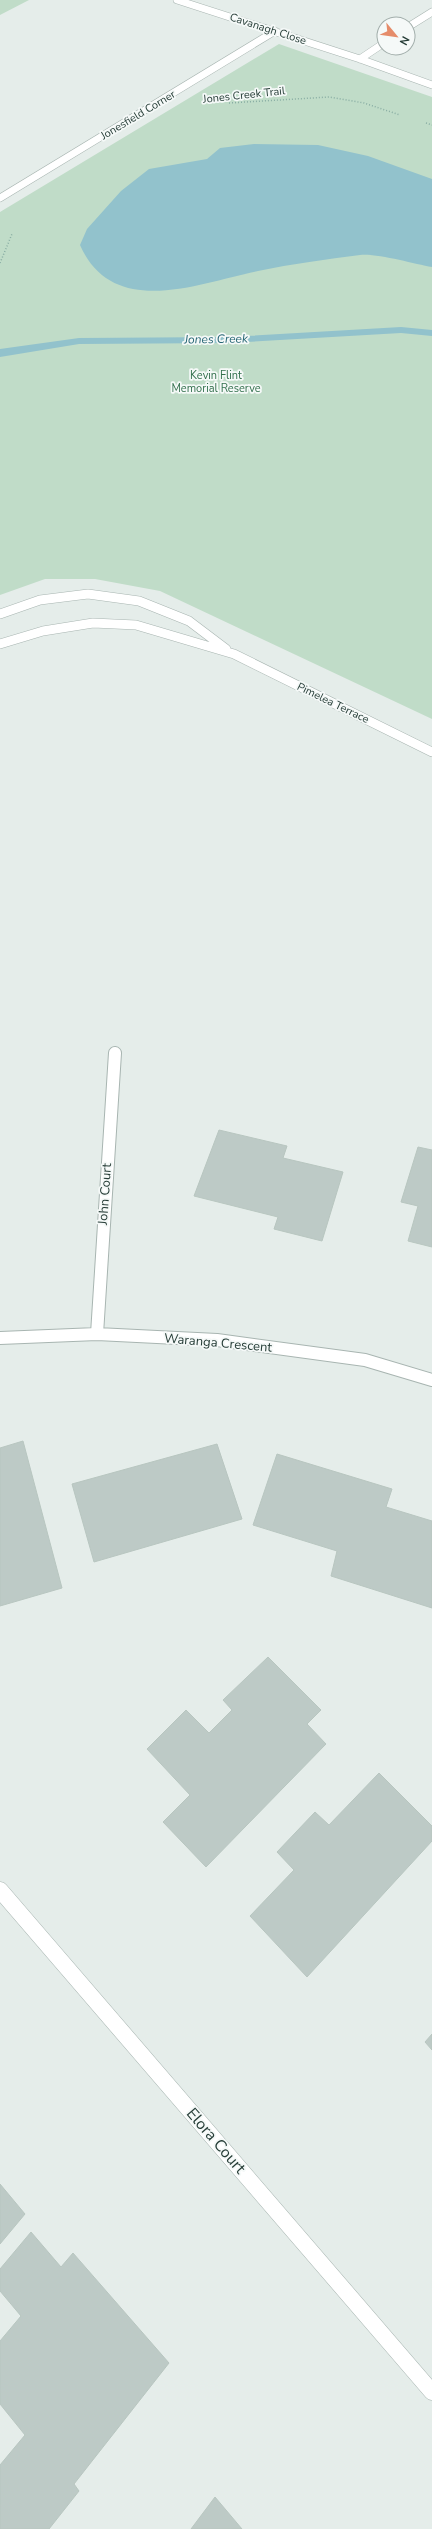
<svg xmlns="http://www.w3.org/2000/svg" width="432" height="2529" font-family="'Nunito Sans',sans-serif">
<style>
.green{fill:#c0dcc8}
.water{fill:#92c2cc}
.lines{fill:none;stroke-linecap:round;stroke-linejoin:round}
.stream{fill:#92c2cc;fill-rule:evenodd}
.building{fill:#bdcac6;stroke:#b8c6c0}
.minor-far3-casing{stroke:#a8b5b1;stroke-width:8}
.minor-far2-casing{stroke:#a8b5b1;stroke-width:10}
.minor-far1-casing{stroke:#a8b5b1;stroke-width:14}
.minor-casing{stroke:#a8b5b1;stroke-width:17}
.path{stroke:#88ada3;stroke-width:1.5;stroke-dasharray:1 2;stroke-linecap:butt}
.minor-far3{stroke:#fff;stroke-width:7}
.minor-far2{stroke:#fff;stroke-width:9}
.minor-far1{stroke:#fff;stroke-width:12}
.minor{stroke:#fff;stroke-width:16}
.labels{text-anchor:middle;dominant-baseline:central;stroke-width:3.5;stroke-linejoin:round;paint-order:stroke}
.far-street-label{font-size:11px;fill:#263d37;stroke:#f5f9f8}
.far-park-label{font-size:11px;fill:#33704d;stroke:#f5f9f8}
.far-water-label{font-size:12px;font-style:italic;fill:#256574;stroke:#f5f9f8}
.street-label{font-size:13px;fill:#263d37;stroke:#f5f9f8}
.near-street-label{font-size:16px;fill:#263d37;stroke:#f5f9f8}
</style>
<rect width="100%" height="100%" fill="#e5edea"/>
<path class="green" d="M0,0h29l-29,15z
M279,44l153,53v622l-272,-128 -65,-12h-50l-45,16v-383z"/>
<path class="water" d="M254,144l64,1 50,11 64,23v88c-18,-3 -55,-14 -72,-12 -33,4 -68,9 -102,16 -59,12 -145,49 -178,-26l7,-16 34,-38 28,-22 58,-10 13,-11z"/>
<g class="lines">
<path class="stream" d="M401,327l31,3v6l-31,-3 -173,10 -149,1 -79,13v-8l79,-11 149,-1z"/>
</g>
<path class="building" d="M219,1130l68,16 -4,12 60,14 -21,69 -48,-12 4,-12 -84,-21z
M418,1147l14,3v97l-24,-6 10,-35 -17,-4z
M23,1441l39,147 -62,18v-158z
M217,1444l25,75 -148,43 -22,-78z
M277,1454l115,35 -6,18 46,14v87l-101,-32 6,-25 -84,-26z
M268,1657l53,53 -14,14 19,20 -120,123 -43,-45 27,-27 -43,-46 39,-39 23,23 23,-23 -9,-10z
M379,1773l53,53v15l-125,136 -57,-61 44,-46 -17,-18 38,-40 14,13z
M432,2034v16l-7,-8z
M0,2184l25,30 -25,30z
M31,2232l30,35 12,-14 96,110 -95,121 5,7 -30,38h-49v-64l25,-30 -25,-31v-63l21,-25 -21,-25v-22z
M215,2497l27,32h-51z"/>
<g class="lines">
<g class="minor-far3-casing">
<path id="minor-far3" d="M177,0l183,59 72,26
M408,27l24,-15
M360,59l24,-16
M0,198l275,-167"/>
</g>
<g class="minor-far2-casing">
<path id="minor-far2" d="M0,614l40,-14 48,-6 51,7 50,20 37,28
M0,644l43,-13 50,-8 43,2 98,29 198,98"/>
</g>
<g class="minor-far1-casing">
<path id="minor-far1" d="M97,1334l18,-281
M0,1338l97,-4 120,6 148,20 67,20"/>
</g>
<g class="minor-casing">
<path id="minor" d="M0,1890l432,502"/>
</g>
<path class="path" d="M229,103l100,-6 35,6 36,12
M426,123l6,2
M0,263l12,-29"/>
<use href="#minor-far3" class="minor-far3"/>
<use href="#minor-far2" class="minor-far2"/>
<use href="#minor-far1" class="minor-far1"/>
<use href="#minor" class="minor"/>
</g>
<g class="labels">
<g class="far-street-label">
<text transform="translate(268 29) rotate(18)">Cavanagh Close</text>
<text transform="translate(244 95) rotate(-6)">Jones Creek Trail</text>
<text transform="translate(138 115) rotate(-31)">Jonesfield Corner</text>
<text transform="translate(333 703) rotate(26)">Pimelea Terrace</text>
</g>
<g class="far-park-label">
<text x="216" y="375">Kevin Flint<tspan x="216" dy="13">Memorial Reserve</tspan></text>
</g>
<g class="far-water-label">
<text transform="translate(216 339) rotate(-1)">Jones Creek</text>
</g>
<g class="street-label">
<text transform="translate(105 1194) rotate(-86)">John Court</text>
<text transform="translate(218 1343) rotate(5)">Waranga Crescent</text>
</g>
<g class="near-street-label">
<text transform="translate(216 2141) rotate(49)">Elora Court</text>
</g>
</g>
<g transform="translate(396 36) rotate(119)"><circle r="19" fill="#f5f9f8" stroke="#a2aeab"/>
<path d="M0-3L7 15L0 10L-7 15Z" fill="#e58c6a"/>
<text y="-6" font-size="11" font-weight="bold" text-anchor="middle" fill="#263d37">N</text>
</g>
</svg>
